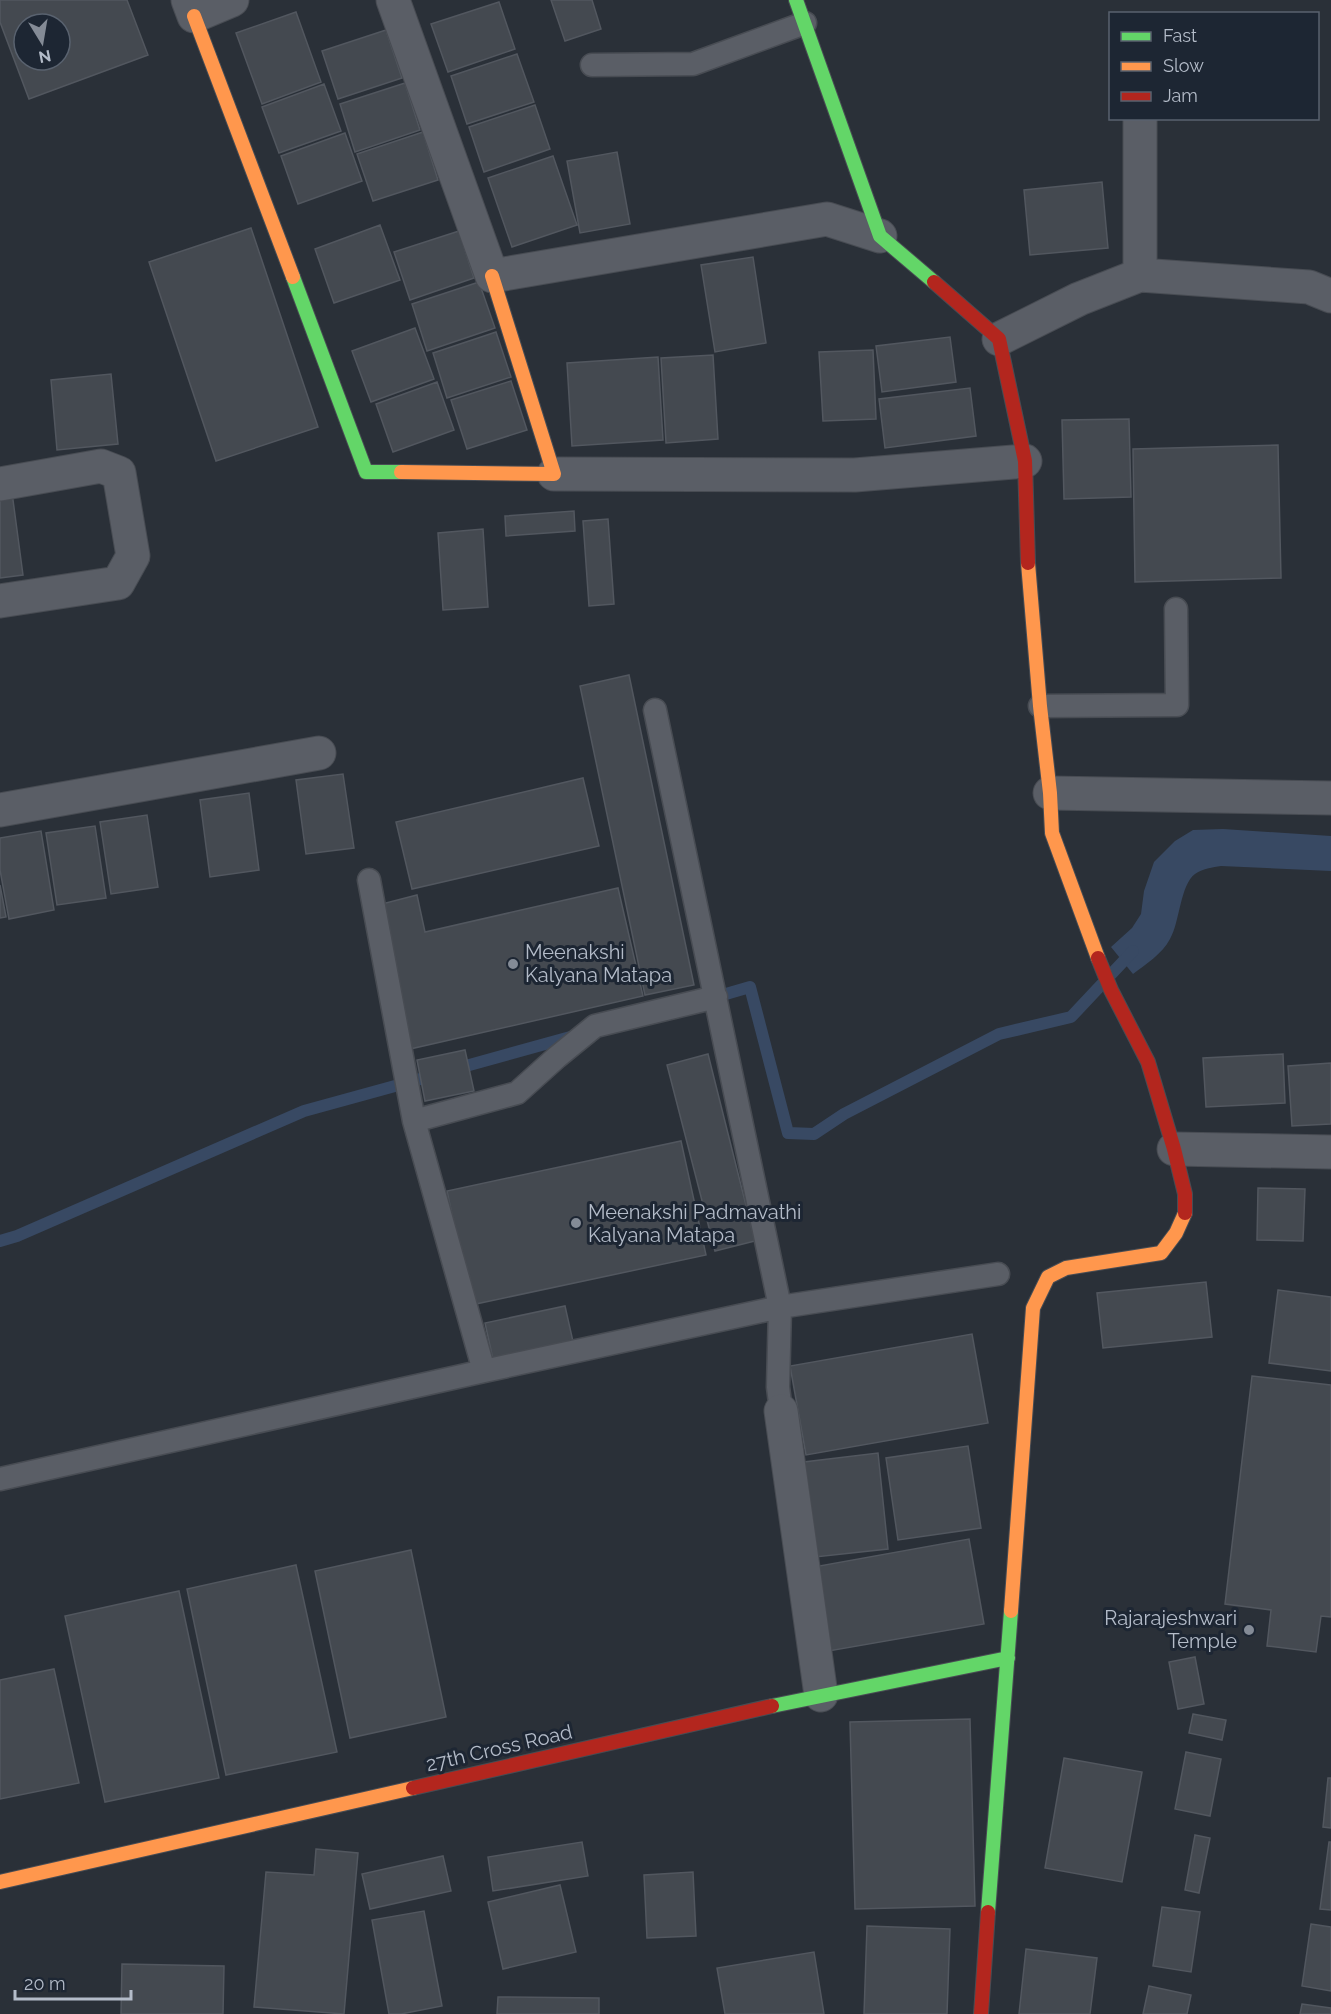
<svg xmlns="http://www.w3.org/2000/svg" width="1331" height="2014" font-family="Raleway,sans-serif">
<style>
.water{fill:#384963}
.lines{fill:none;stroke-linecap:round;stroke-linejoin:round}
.stream{stroke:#384963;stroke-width:12}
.building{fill:#444950;stroke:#52575f;stroke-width:1.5;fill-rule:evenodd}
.lane-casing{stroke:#484c53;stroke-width:25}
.street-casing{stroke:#484c53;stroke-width:35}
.fast-casing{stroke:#484c53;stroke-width:16}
.slow-casing{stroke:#484c53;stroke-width:16}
.jam-casing{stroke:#484c53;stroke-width:16}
.lane{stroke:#5a5e66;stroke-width:22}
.street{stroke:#5a5e66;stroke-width:33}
.fast{stroke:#63d668;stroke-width:14}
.slow{stroke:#ff974d;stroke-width:14}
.jam{stroke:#b3261e;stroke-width:14}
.poi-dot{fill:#848b96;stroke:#1d2633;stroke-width:2}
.labels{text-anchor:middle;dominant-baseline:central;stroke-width:6;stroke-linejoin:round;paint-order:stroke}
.poi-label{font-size:20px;fill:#b4bcc9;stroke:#1d2633;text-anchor:start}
.street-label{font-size:20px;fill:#b4bcc9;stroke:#1d2633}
</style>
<rect width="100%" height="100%" fill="#2a3038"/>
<path class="water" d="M1223,829l108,7v35l-110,-5c-8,1 -19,3 -26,8 -15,11 -15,48 -25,65 -8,15 -24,25 -37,35l-22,-27 21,-19 9,-14 3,-23 10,-29 21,-21 18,-11z"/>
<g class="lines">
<path class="stream" d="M712,998l38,-11 38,146 26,1 30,-20 155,-80 72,-17 62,-66
M455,1069l119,-33
M0,1241l17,-5 287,-125 131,-36"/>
</g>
<path class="building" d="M0,0h127l21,55 -119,44 -29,-77zM24,24h36v36h-36z
M551,0h41l9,29 -36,12z
M499,2l16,47 -67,23 -17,-48z
M296,12l25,70 -59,22 -26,-71z
M386,30l16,48 -64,21 -16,-48z
M517,54l17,48 -67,22 -16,-48z
M405,83l15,47 -65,22 -15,-48z
M324,84l17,47 -62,22 -17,-46z
M535,105l15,44 -66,23 -15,-45z
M423,132l15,48 -65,21 -16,-47z
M345,133l17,48 -64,23 -17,-48z
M617,152l13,72 -50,9 -13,-72z
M553,156l24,69 -65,22 -24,-69z
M1102,182l6,66 -78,7 -6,-65z
M380,225l20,55 -66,23 -19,-54z
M251,228l67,199 -102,34 -67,-199z
M459,231l15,47 -64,22 -16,-48z
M753,257l13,86 -51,9 -14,-87z
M479,282l16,46 -68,23 -15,-47z
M415,328l19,51 -63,23 -19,-51z
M496,332l15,45 -64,21 -14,-45z
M950,337l6,45 -74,10 -6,-46z
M873,350l3,69 -53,2 -4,-69z
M713,355l5,84 -52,4 -5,-85z
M658,357l5,83 -91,6 -5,-83z
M111,374l7,70 -61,6 -6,-70z
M511,381l16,49 -60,19 -16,-49z
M437,382l17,48 -61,22 -17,-48z
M970,388l6,48 -91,12 -6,-49z
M1129,419l2,78 -67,2 -2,-79z
M1278,445l3,133 -146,4 -2,-133z
M11,485l12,90 -23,3v-91z
M574,511l1,20 -69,5 -1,-20z
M608,519l6,85 -25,2 -6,-85z
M483,529l5,78 -45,3 -5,-77z
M629,675l65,310 -49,10 -65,-309z
M343,774l11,74 -48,6 -10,-74z
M583,778l16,68 -187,43 -16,-67z
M249,793l10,77 -49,7 -10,-77z
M147,815l11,72 -47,7 -11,-72z
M95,826l11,72 -49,7 -11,-72z
M41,831l13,79 -45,9 -9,-49v-32z
M0,885l6,32 -6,1z
M618,888l25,108 -233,53 -32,-144 39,-10 8,37z
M465,1050l9,41 -49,10 -8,-41z
M708,1054l47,187 -40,10 -48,-186z
M1283,1054l2,49 -79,4 -3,-49z
M1331,1063v61l-39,2 -4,-60z
M681,1141l25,114 -235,50 -24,-114z
M1258,1188l47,1 -2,52 -46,-1z
M1206,1282l6,55 -109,11 -6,-55z
M1278,1290l53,7v74l-62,-8z
M565,1306l9,40 -80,18 -9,-41z
M972,1334l16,89 -182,32 -16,-89z
M1252,1376l79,9v232l-10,-1 -5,36 -49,-6 4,-36 -46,-6z
M968,1446l13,82 -83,12 -12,-82z
M878,1453l10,96 -73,8 -11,-95z
M969,1539l15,85 -161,28 -15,-84z
M411,1550l35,167 -96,21 -35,-167z
M296,1565l41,187 -111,23 -39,-186z
M179,1591l40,187 -114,24 -40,-186z
M1195,1657l9,47 -26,5 -9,-47z
M54,1669l25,114 -79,16v-119z
M1193,1714l33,6 -4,20 -33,-7z
M970,1719l5,187 -120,3 -5,-187z
M1186,1752l35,7 -11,57 -35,-7z
M1064,1758l78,14 -20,110 -77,-14z
M1328,1778h3v50l-8,-1z
M1195,1835l15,3 -11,55 -14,-3z
M582,1842l6,34 -95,15 -5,-34z
M1329,1842h2v68l-11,-1z
M316,1849l42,4 -14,161 -90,-7 12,-135 48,3z
M443,1856l8,35 -81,18 -8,-35z
M693,1872l3,64 -49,2 -3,-63z
M560,1885l16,67 -73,17 -15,-67z
M1162,1907l38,5 -9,60 -38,-6z
M424,1911l18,95 -41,8h-12l-17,-94z
M1311,1924l20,3v64l-29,-5z
M867,1926l83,3 -3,85h-83z
M1026,1949l71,9 -7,56h-71z
M814,1952l10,62h-99l-8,-46z
M122,1964l102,2 -1,48h-102z
M1149,1986l42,9 -4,19h-44z
M498,1997l101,1v16h-102z
M1302,2004l29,4v6h-31z"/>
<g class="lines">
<g class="lane-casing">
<path id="lane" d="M592,65l101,-1 112,-41
M1040,706l137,-1 -1,-96
M655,710l125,597 -2,80 3,24
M369,880l45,241 70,250
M414,1121l103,-28 40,-36 38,-31 121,-29
M0,1479l484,-108 296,-64 218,-33"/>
</g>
<g class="street-casing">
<path id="street" d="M188,0l6,16 38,-16
M393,0l99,276 335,-57 53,17
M1140,118v157
M999,339l80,-40 61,-24 169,12 22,9
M554,474l301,1 170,-14
M0,484l101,-18 18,7 14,83 -15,27 -118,18
M1050,793l281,5
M0,810l319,-57
M1174,1149l157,3
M781,1411l40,284"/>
</g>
<g class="fast-casing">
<path id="fast" d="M796,0l84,236 54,46
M293,277l73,195h35
M772,1706l236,-48
M988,1912l23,-301"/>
</g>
<g class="slow-casing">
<path id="slow" d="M194,16l99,261
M401,472l153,2 -62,-198
M1028,563l12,143 10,87 2,40 46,125
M1011,1611l22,-303 15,-31 18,-9 95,-15 15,-20 9,-20
M0,1882l413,-94"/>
</g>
<g class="jam-casing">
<path id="jam" d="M934,282l65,57 26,122 3,102
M1098,958l13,32 37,72 26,87 11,45v19
M413,1788l359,-82
M981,2014l7,-102"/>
</g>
<use href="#lane" class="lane"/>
<use href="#street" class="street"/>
<use href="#fast" class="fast"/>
<use href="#slow" class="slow"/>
<use href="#jam" class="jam"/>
</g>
<g class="poi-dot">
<circle cx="513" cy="964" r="6"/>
<circle cx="576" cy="1223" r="6"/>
<circle cx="1249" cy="1630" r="6"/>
</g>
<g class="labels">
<g class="poi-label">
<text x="525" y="952">Meenakshi<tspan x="525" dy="23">Kalyana Matapa</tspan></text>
<text x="588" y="1212">Meenakshi Padmavathi<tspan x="588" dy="23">Kalyana Matapa</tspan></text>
<text x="1237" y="1618" text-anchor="end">Rajarajeshwari<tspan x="1237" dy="23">Temple</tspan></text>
</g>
<g class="street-label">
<text transform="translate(499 1748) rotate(-13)">27th Cross Road</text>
</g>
</g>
<rect x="1109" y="12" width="210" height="108" fill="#1d2633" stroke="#59626f" stroke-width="1.5"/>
<rect x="1121" y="32" width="30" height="9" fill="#63d668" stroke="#59626f" stroke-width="1.5"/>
<text x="1163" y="42" font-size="18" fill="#b4bcc9">Fast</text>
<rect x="1121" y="62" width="30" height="9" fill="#ff974d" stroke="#59626f" stroke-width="1.5"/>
<text x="1163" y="72" font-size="18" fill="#b4bcc9">Slow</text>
<rect x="1121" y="92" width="30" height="9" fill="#b3261e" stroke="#59626f" stroke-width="1.5"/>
<text x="1163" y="102" font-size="18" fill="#b4bcc9">Jam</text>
<g transform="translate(42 42) rotate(169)"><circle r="28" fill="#1d2633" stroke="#59626f" stroke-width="1.5"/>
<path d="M0-4.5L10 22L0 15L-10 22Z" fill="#848b96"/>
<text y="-9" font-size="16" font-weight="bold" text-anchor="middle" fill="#b4bcc9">N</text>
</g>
<path d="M15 1990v9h116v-9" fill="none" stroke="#b4bcc9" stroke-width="3"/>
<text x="24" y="1990" font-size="18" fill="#b4bcc9" stroke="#1d2633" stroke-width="4.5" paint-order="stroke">20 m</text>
</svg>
